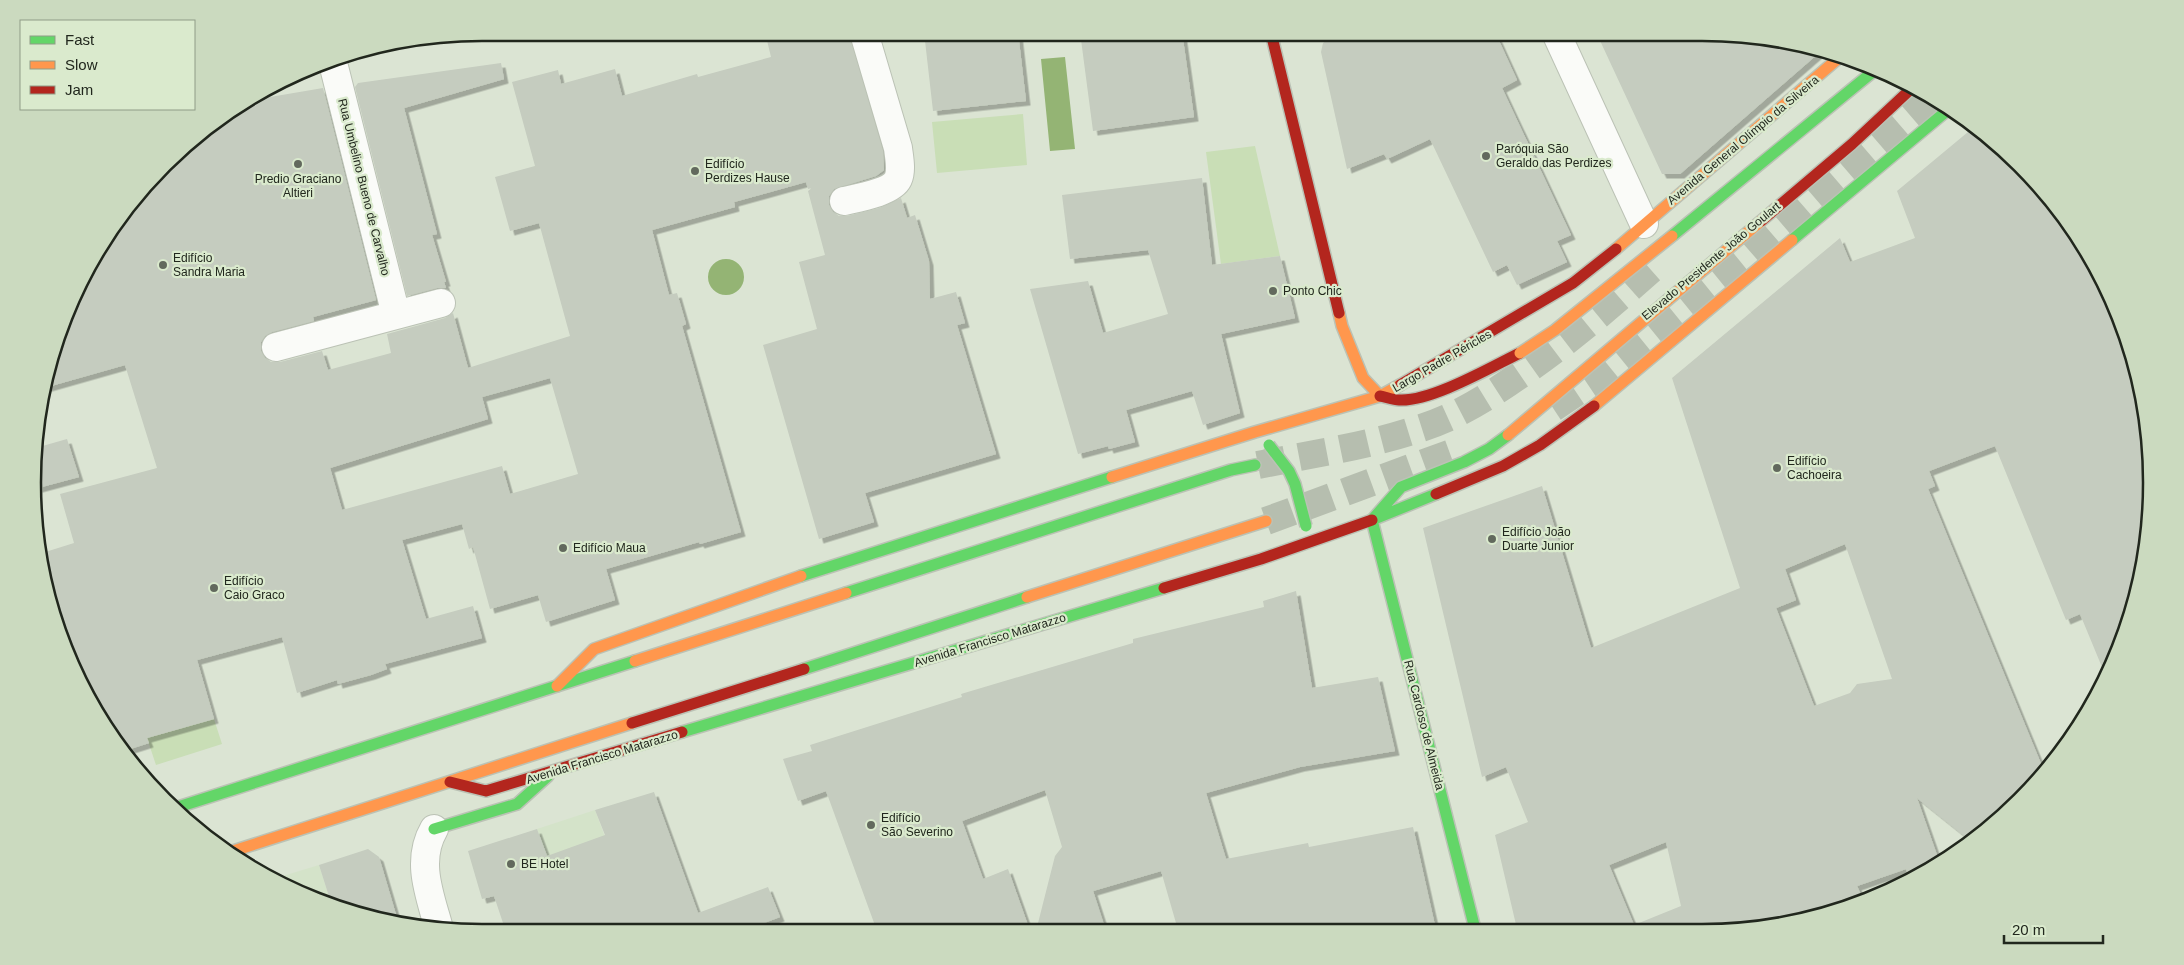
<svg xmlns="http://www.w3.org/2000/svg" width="2184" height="965" font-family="Arial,sans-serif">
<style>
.built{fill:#d4e3c9}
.green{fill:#c9deb6}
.water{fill:#94b474}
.building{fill:#c5ccbf;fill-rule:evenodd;filter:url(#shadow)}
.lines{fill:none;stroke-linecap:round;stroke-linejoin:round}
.primary-tunnel{stroke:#b6beaf;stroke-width:28;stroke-dasharray:28 14;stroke-linecap:butt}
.street-casing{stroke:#bbc2b5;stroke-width:30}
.fast-casing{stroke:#bbc2b5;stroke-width:14}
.slow-casing{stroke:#bbc2b5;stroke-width:14}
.jam-casing{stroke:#bbc2b5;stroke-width:14}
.street{stroke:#fafbf8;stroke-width:28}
.fast{stroke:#63d668;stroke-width:11}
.slow{stroke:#ff974d;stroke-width:11}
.jam{stroke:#b3261e;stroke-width:11}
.fast-bridge-casing{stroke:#bbc2b5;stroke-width:14;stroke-linecap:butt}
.slow-bridge-casing{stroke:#bbc2b5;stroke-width:14;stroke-linecap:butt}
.jam-bridge-casing{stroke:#bbc2b5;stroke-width:14;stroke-linecap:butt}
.fast-bridge{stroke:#63d668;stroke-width:11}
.slow-bridge{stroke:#ff974d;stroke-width:11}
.jam-bridge{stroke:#b3261e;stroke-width:11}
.poi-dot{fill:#62695d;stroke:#daeacd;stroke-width:2}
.labels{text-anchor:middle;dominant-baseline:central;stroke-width:4.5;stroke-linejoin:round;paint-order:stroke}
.street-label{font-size:12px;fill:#21271d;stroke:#daeacd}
.poi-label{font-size:12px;fill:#21271d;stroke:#daeacd;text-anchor:start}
.rim{fill:none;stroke:#21271d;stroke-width:2.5}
</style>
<defs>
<filter id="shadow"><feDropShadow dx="4.5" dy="4.5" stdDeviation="0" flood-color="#0004"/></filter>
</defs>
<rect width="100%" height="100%" fill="#dbe4d3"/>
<path class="built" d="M595,810l45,122h-64l-39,-103z
M319,865l13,41 -59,-27z"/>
<path class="green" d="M1023,114l4,51 -90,8 -5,-51z
M1255,146l25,110 -59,8 -15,-112z
M214,719l8,25 -66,21 -9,-27z"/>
<path class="water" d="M1065,57l10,92 -25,2 -9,-92z
M708 277a18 18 0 1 1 36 0a18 18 0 1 1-36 0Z"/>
<path class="building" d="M765,32h84l34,119 1,19 -8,6 -42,13 -5,7v9l4,7 6,4h8l32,-8 22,-10 6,20 8,-3 14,46 1,38 26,-7 9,31 -8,2 39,129 -131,39 9,29 -55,17 -56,-194 54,-16 -18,-67 26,-7 -17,-64 4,-3 -4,1 -2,-7 -72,20 1,5 -83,23 17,65 8,-2 9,31 -4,2 59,206 -41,12 -1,-2 -93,27 9,31 -69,22 -8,-27 -48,14 -17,-62 -4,2 -7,-25 -60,16 24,79 47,-13 9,32 -97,26 2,5 -16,6 -33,9 -1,-4 -40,13 -15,-56 -85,23 17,59 -67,19 2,5 -22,7 -34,-43 -17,-36 -9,-31 -4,1 -2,-3 -22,-84 35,-11 -14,-49 97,-26 -32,-103 -81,23 49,-130 93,-114 60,-43 77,-13 53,212 -63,17 1,4 -42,11 -7,4 -4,6v9l4,7 6,4h9l42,-11 6,19 63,-17 -4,-19 58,-16 8,-5 15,55 102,-32 -31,-113 -29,8 -15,-54 40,-11 -23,-84 46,-12 3,14 54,-15 7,27 75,-22 1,3 73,-20zM550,378l28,96 -68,20 -8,-28 -160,44 -12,-42 158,-49 -6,-22z
M924,32h94l8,69 -93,10z
M1080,32h102l12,85 -101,14z
M1341,32h154l22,48 -15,8 69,147 -14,6 10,21 -50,23 -10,-20 -14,7 -63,-133 -43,20 -3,-5 -37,15 -26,-117 2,-9z
M1596,32h106l118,20 -140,122h-18z
M501,63l3,16 -100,29 33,126 -5,1 14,47h-2l2,6h-9l-30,8 -52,-209 3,-4z
M1974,127l24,17 61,65 46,75 31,82 15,87 -3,89 -21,86 -23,44 -24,-58 -14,6 -71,-174 -66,25 6,15 -7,3 116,282 -72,71 -55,-44 21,60 -31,14 -1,-3 -49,17 4,9 -25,10 -26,6 1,4 -50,14h-244l-22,-94 33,-13 -22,-55 -24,10 -59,-249 119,-42 49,162 149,-60 -68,-210 168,-140 10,24 65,-24 -18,-47zM1845,544l47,135 -35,5 -7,9 -36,13 -38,-98 20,-8 -11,-31zM1666,842l15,64 -47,19 -25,-60z
M1202,178l10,87 68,-9 15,62 -74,16 19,79 -37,12 -11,-34 -66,19 9,32 -26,7 -1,-3 -30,8 -48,-165 58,-8 15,52 65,-19 -20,-64 -78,9 -8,-64z
M67,439l12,38 -41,11 1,-41z
M1296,591l16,97 66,-11 17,74 -95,16 -94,26 20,66 82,-16 1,4 104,-20 23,103h-258l-17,-59 -68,20 13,40h-70l19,-75 7,-9 -17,-57 -83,31 21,58 25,-10 22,62h-153l-51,-140 -28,10 -15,-42 29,-8 -2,-6 152,-48 -1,-3 172,-51v-4l131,-32 -1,-6z
M654,792l44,121 70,-26 12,30 -40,15h-234l-12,-36 -12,3 -14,-48 69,-22 10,27 58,-21 -10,-25z
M368,849l11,8 18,61 -65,-12 -13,-41z"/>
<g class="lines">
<path class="primary-tunnel" d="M1553,408l48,-32 140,-114 191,-165
M1258,465c54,-11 111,-19 163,-37 32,-10 60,-27 87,-45 53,-35 99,-74 146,-116
M1266,521l191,-70"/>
<g class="street-casing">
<path id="street" d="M1556,33l88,191
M332,59l64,256
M844,201c13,-3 48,-9 54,-22 4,-9 1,-22 0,-31l-34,-115
M276,347l165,-44
M434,829c-18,31 -5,64 4,96"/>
</g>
<g class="fast-casing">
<path id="fast" d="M1792,240l157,-131
M1436,494l-64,26 103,409
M1372,520l29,-33 63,-25 25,-13 19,-14
M801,576l311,-99
M846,593l385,-123 24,-5
M804,669l223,-72
M682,732l482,-144
M175,808l460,-147
M434,829l83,-25 31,-28"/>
</g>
<g class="slow-casing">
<path id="slow" d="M1616,249l225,-193
M1339,313l3,13 21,52 17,18
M1594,406l198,-166
M1112,477l143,-45 125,-36 20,-11
M1027,597l239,-76
M635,661l211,-68
M557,686l37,-37 207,-73
M230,852l402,-129"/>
</g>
<g class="jam-casing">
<path id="jam" d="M1271,33l68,280
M1400,385l173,-102 43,-34
M1380,396c6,1 13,4 19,4 32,2 92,-33 121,-47
M1436,494l67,-28 37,-21 54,-39
M1164,588l97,-29 111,-39
M632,723l172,-54
M450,782l36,9 196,-59"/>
</g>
<use href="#street" class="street"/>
<use href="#fast" class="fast"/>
<use href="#slow" class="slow"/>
<use href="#jam" class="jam"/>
<g class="fast-bridge-casing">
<path id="fast-bridge" d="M1672,236l203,-166
M1269,445l20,26 6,13 11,42"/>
</g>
<g class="slow-bridge-casing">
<path id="slow-bridge" d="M1520,353l35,-23 117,-94
M1508,435l253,-214"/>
</g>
<g class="jam-bridge-casing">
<path id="jam-bridge" d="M1761,221l91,-77 61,-57"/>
</g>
<use href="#fast-bridge" class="fast-bridge"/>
<use href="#slow-bridge" class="slow-bridge"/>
<use href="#jam-bridge" class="jam-bridge"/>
</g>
<g class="poi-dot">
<circle cx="1486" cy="156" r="5"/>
<circle cx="298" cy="164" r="5"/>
<circle cx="695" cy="171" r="5"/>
<circle cx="163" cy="265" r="5"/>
<circle cx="1273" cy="291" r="5"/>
<circle cx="1777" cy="468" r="5"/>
<circle cx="1492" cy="539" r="5"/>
<circle cx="563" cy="548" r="5"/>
<circle cx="214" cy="588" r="5"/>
<circle cx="871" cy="825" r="5"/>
<circle cx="511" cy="864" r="5"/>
</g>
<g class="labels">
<g class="street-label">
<text transform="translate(1743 140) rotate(-40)">Avenida General Olímpio da Silveira</text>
<text transform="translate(364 187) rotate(76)">Rua Umbelino Bueno de Carvalho</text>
<text transform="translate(1711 261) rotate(-40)">Elevado Presidente João Goulart</text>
<text transform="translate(1442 361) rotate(-30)">Largo Padre Péricles</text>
<text transform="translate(990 640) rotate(-17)">Avenida Francisco Matarazzo</text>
<text transform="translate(1424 725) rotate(76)">Rua Cardoso de Almeida</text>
<text transform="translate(602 757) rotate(-17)">Avenida Francisco Matarazzo</text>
</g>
<g class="poi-label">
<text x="1496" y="149">Paróquia São<tspan x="1496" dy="14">Geraldo das Perdizes</tspan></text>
<text x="705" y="164">Edifício<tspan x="705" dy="14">Perdizes Hause</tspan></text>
<text x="298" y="179" text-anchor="middle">Predio Graciano<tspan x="298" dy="14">Altieri</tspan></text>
<text x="173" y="258">Edifício<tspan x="173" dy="14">Sandra Maria</tspan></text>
<text x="1283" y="291">Ponto Chic</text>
<text x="1787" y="461">Edifício<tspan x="1787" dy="14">Cachoeira</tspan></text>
<text x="1502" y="532">Edifício João<tspan x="1502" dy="14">Duarte Junior</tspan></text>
<text x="573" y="548">Edifício Maua</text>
<text x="224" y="581">Edifício<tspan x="224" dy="14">Caio Graco</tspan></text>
<text x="881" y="818">Edifício<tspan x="881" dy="14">São Severino</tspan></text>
<text x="521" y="864">BE Hotel</text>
</g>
</g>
<path d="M0 0H2184V965H0ZM482 41H1702A441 441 0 0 1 2143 482V483A441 441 0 0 1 1702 924H482A441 441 0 0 1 41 483V482A441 441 0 0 1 482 41Z" fill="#cbdabf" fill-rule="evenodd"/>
<path class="rim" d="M482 41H1702A441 441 0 0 1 2143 482V483A441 441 0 0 1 1702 924H482A441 441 0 0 1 41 483V482A441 441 0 0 1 482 41Z"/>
<rect x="20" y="20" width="175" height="90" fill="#daeacd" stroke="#909c87"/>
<rect x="30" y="36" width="25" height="8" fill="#63d668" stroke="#909c87"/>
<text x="65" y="45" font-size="15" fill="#21271d">Fast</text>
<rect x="30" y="61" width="25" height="8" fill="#ff974d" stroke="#909c87"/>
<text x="65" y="70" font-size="15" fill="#21271d">Slow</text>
<rect x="30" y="86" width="25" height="8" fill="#b3261e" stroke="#909c87"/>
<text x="65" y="95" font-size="15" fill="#21271d">Jam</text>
<path d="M2004 935v8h99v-8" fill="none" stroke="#21271d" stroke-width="2.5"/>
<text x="2012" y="935" font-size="15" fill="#21271d" stroke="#daeacd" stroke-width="4" paint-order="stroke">20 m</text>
</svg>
